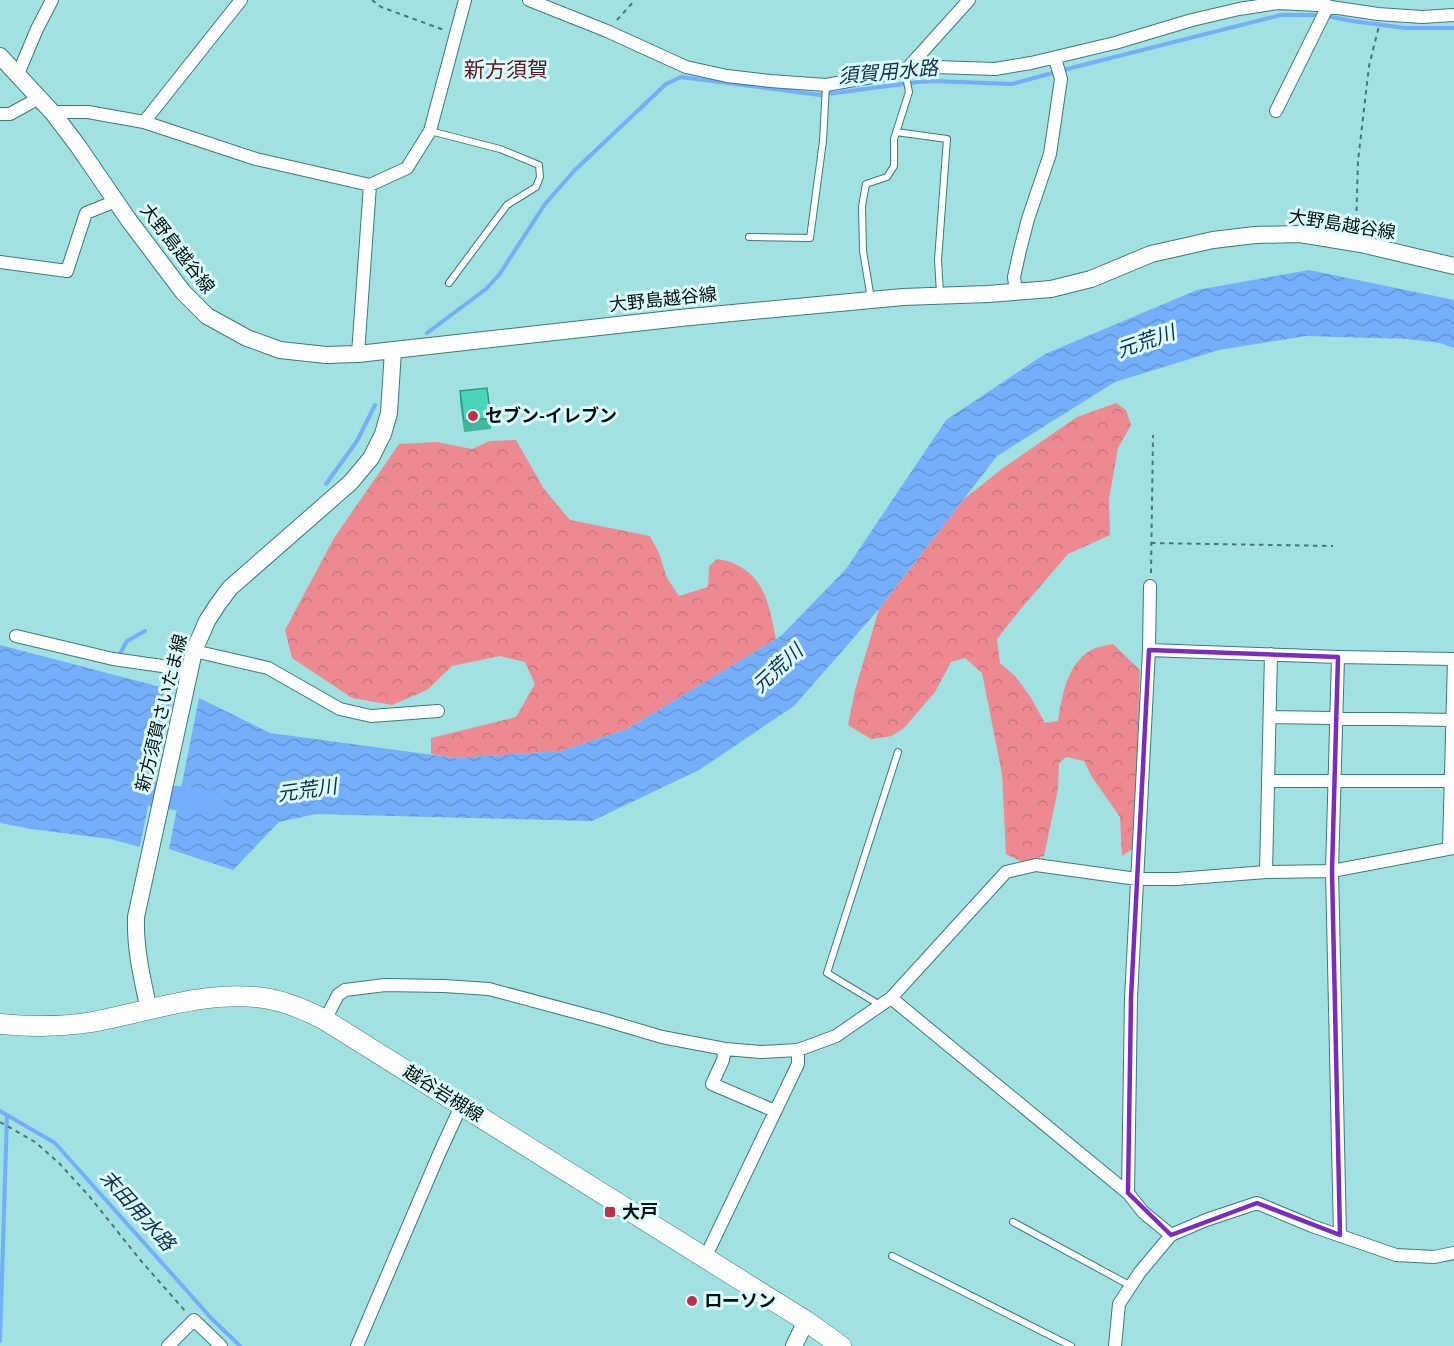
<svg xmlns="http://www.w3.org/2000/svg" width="1454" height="1346" font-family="'Source Sans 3','Noto Sans JP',sans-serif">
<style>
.forest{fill:url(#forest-crowns)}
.water{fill:url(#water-waves)}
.pier{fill:#a1e1e1}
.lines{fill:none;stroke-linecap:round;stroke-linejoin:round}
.stream{stroke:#75aefa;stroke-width:4}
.river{stroke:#75aefa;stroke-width:24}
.service-casing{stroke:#3a7a7a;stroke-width:8}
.minor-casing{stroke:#3a7a7a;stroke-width:14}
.secondary-casing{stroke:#3a7a7a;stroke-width:18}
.primary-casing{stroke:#3a7a7a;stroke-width:21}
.path{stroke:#4d7474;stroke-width:2;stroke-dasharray:4.5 4.5;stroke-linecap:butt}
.service{stroke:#fff;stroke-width:6}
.minor{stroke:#fff;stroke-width:12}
.secondary{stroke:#fff;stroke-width:16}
.primary{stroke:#fff;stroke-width:20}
.wall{fill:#41b89e}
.building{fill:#4cd6b8;stroke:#359681;stroke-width:1.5}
.marked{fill:none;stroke:#7b2cbf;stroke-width:4.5;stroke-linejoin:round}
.poi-dot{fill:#bf2f48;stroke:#dcfbfb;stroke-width:2}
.labels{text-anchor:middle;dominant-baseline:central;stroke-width:6;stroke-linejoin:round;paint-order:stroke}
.street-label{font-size:18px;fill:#001010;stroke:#dcfbfb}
.poi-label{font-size:18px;font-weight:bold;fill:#001010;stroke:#dcfbfb;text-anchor:start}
.water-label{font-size:20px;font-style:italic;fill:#102c51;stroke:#dcfbfb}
.quarter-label{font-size:21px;fill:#5c1722;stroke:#dcfbfb}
</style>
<defs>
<pattern id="forest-crowns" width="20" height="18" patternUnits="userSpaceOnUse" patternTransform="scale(1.5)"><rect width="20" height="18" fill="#ed8a91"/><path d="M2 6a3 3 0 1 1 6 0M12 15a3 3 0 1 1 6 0" fill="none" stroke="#c9767c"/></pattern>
<pattern id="water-waves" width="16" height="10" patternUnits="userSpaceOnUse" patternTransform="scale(1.5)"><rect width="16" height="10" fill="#75aefa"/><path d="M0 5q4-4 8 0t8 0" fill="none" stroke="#6395d5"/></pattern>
</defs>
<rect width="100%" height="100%" fill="#a1e1e1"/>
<path class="forest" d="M1116,403l10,7 5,15 -13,23 -9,51 1,36 -42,19 -49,57 -22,28 3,24 15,13 15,20 15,27 13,-2c4,-27 10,-61 37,-73 6,-2 12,-3 18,-4l27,26 -6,178 -12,8 -2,-39 -28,-40 -8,-16 -18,-4 -7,6 -1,26 -14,67 -22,6 -16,-8 -4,-80 -15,-76 -5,-25 -17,-15 -14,4 -16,30 -31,36 -12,8 -21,3 -23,-14 7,-35 24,-81 85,-110 39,-31 74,-51z
M516,440l28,49 26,31 80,16 9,17 8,25 12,18 29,-9 1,-21 8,-7c6,1 12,2 18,5 31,14 35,45 41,75l-149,90 -66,22 -105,7 -25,-4v-16l85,-21 19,-33 -10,-22 -25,-6 -48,10 -25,24 -35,15 -40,-7 -60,-40 -7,-28 49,-92 65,-94 38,-2 35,7 18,-8z"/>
<path class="water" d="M1309,270l145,30v48l-14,-5 -32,-4 -102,-3 -87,14 -104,32 -118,74 -118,153 -85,97 -95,64 -107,51 -276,-7 -37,8 -46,48 -64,-21 30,-151 71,35 186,25 105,-7 66,-22 154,-93 65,-67 100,-149 99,-66 152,-64z
M0,645l176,46 -32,157 -34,-9 -79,-10 -31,-6z"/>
<path class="pier" d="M173,687l5,3 -33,161 -6,-1z"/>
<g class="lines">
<path class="stream" d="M1327,16l25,5 53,7h49
M427,333l59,-44 13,-14 46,-71 30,-34 91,-86 15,-7 139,18 98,-13 16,-1 78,3 55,-15 214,-54h38
M326,484l31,-43 18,-36
M121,652l6,-11 18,-10
M0,1111l55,32 157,176 28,27
M0,1341l7,-226"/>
<path class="river" d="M139,791l19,5 53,6"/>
<g class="service-casing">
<path id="service" d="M430,131l70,18 39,16 1,12 -4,10 -29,18 -58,78
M896,132l51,7 -9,121 2,33
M749,237l61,1 13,-97 3,-56
M871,299l-8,-48 -1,-45 4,-22 21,-7 7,-11v-27l15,-47 -4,-21
M880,1005l-53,-32 71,-221
M1013,1222l118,64
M892,1256l179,90"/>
</g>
<g class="minor-casing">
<path id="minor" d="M529,0l78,31 79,36 41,9 43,5 56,4 79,-14 31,-4 59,2 36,-6 84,-20 77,-23 47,-11 39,-6 40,2 60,9 44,3 32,-2
M905,71l64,-71
M18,74l19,-45 15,-29
M1276,111l52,-105
M53,113l6,-1h29l56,10 112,37 114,26 37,-17 23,-37 35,-131
M0,114h10l29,-16
M144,122l97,-122
M0,262l67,9 19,-58 30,-12
M1016,292l-2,-15 6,-27 8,-31 22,-65 11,-75 -6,-21
M358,354l12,-169
M16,636l97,23 77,11
M1149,650l189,7 116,2
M194,651l74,17 72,41 31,7 67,-5
M1338,657l-6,214 8,364
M1270,717l184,3
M1268,781h186
M1449,849l5,-190
M1266,872l5,-218
M891,998l237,195 15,19 28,23
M325,1020l13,-25 7,-5 40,-5 59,1 45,3 112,30 61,18 63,12 36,3 37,-2 38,-14 55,-38 115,-126 30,-7 101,14h40l89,-7 66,-1 122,-23
M725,1049l-2,11 -11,24 63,27
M1128,1193l3,-195 18,-348 1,-64
M705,1258l93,-194v-14
M168,1346l26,-26 27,26
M357,1346l82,-192 22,-48
M1115,1346l4,-42 21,-32 31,-37 35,-15 51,-17 55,23 84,29 38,2 20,-4"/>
</g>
<g class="secondary-casing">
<path id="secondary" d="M0,56l53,57 25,33 50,73 55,73 24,24 40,22 33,12 46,5 32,-1 322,-36 191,-18 32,-3 85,-3 63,-5 40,-10 60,-25 62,-14 42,-5 45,-1 61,10 93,22
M149,1010c-7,-32 -14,-61 -13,-93l58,-266 13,-30 11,-17 12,-16 121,-106 20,-24 12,-24 6,-21 4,-62
M794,1346l12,-25"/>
</g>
<g class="primary-casing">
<path id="primary" d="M0,1024c31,3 61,3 92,-2 54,-10 109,-30 164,-25 24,2 48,12 69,23l481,301 35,25"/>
</g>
<path class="path" d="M372,0l9,7 63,23
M617,20l18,-20
M1356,229l2,-68 11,-95 10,-40
M1151,543l182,3
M1151,573l2,-138
M0,1122l35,20 24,21 30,33 53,66 44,50"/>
<use href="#service" class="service"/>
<use href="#minor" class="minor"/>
<use href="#secondary" class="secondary"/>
<use href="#primary" class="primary"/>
</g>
<path class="wall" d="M460,391l31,27v11l-27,3 -4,-30z"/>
<path class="building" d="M487,388l4,30 -27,3 -4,-30z"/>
<path class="marked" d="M1149,650l189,7 -6,214 8,364 -83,-32 -86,32 -43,-42 3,-195z"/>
<g class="poi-dot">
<circle cx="473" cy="416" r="6"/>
<rect x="604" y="1206" width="12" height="12" rx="3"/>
<circle cx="692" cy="1301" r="6"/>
</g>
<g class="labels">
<g class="street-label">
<text transform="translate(1342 225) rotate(9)">大野島越谷線</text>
<text transform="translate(177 249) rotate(52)">大野島越谷線</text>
<text transform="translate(663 300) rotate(-6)">大野島越谷線</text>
<text transform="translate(162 713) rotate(-76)">新方須賀さいたま線</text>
<text transform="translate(443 1094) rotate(32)">越谷岩槻線</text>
</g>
<g class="poi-label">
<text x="485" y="416">セブン-イレブン</text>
<text x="622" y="1212">大戸</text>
<text x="704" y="1301">ローソン</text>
</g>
<g class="water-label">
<text transform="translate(888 73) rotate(-5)">須賀用水路</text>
<text transform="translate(1146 342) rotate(-19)">元荒川</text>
<text transform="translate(778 669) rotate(-43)">元荒川</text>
<text transform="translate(307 791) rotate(-8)">元荒川</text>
<text transform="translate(137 1211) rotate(48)">末田用水路</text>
</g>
<g class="quarter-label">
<text x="506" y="70">新方須賀</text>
</g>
</g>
</svg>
